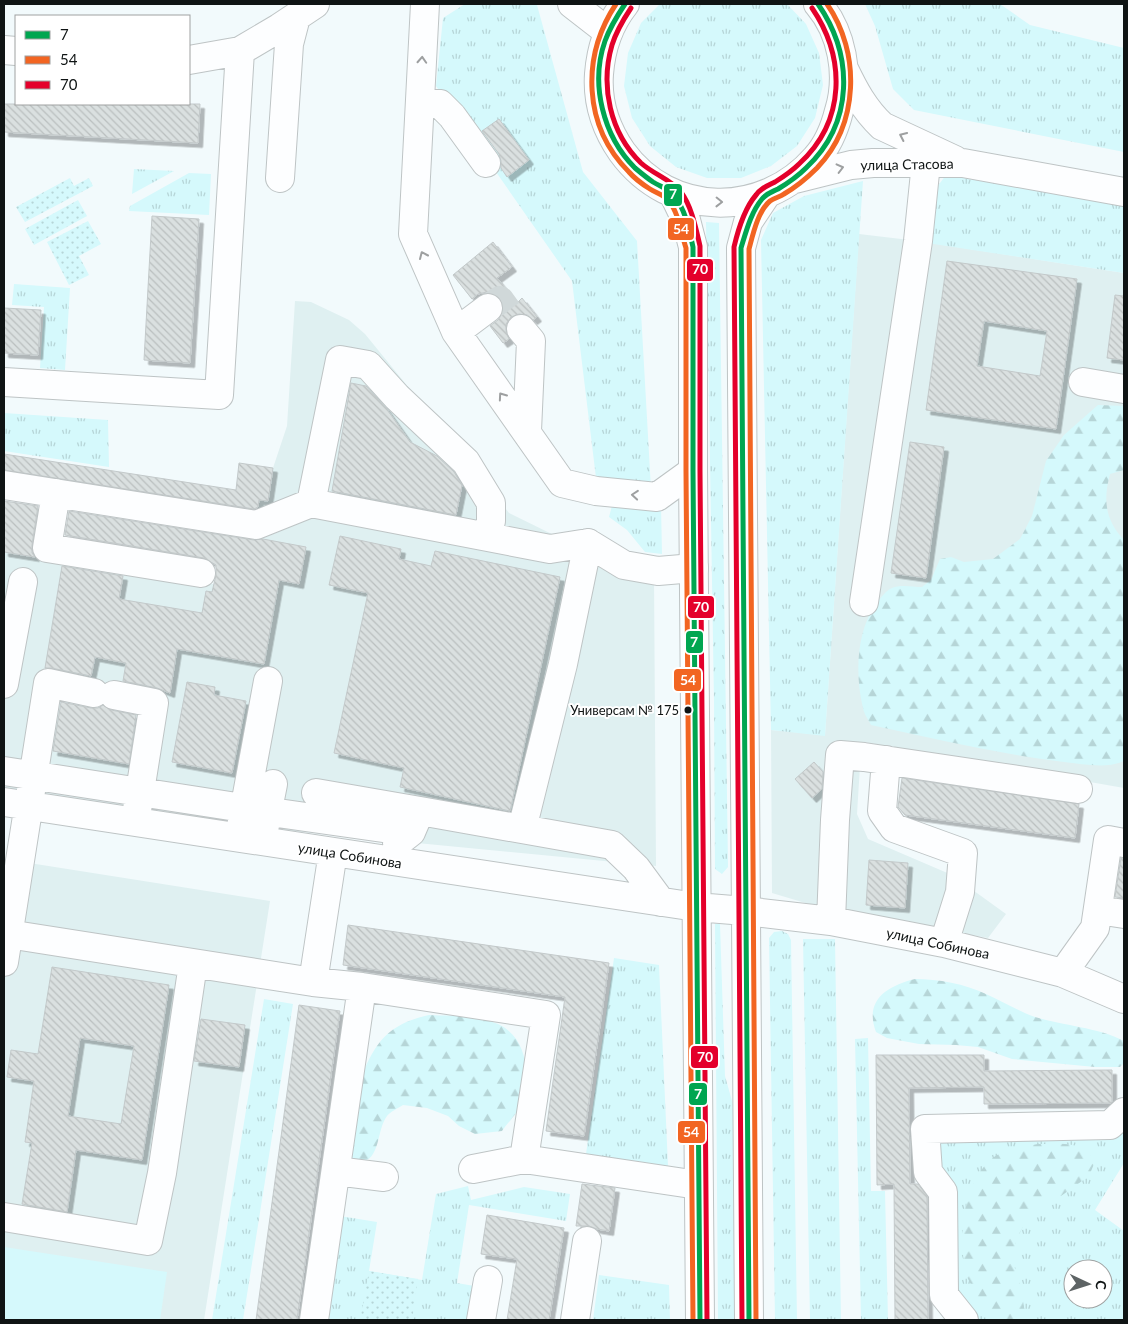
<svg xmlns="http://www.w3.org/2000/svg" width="1128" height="1324" font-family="Lato,sans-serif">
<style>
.built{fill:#dff0f1}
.grass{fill:url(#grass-tufts);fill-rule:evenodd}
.forest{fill:url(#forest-firs)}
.park{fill:url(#park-dots)}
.pitch{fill:#d5f9fc}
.building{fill:url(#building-back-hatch);stroke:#c3c9ca;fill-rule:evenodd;filter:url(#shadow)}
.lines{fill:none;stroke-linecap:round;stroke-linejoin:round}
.minor-tunnel{stroke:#d0d8d9;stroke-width:28;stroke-dasharray:28 14;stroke-linecap:butt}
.minor-casing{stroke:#bec4c5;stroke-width:30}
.major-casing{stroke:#bec4c5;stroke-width:30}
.minor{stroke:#fdfeff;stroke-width:28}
.major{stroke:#fdfeff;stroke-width:28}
.bus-1-casing{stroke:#fff;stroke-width:9}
.bus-2-casing{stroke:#fff;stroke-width:9}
.bus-3-casing{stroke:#fff;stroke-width:9}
.bus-1{stroke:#00a651;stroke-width:5}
.bus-2{stroke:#f26522;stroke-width:5}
.bus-3{stroke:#e4002b;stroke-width:5}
.oneway{stroke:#9ea0a1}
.bus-dot{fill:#0f1414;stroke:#fff;stroke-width:2}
.labels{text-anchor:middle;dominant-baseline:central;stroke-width:4;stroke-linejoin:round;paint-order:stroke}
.bus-label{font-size:13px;fill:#0f1414;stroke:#fff;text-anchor:end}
.street-label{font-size:14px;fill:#0f1414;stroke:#fff}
.line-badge{stroke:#fff;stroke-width:2}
.badge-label{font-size:14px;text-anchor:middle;font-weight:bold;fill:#fff}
</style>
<defs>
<pattern id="grass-tufts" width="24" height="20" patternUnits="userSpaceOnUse" patternTransform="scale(1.25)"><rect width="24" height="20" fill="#d5f9fc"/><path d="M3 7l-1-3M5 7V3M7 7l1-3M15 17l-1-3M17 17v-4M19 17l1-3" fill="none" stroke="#b6d5d7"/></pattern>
<pattern id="forest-firs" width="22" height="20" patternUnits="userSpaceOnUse" patternTransform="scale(1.25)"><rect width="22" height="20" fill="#d5f9fc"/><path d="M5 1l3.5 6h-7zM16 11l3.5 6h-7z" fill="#b6d5d7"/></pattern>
<pattern id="park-dots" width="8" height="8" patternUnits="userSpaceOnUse" patternTransform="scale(1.25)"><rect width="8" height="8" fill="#d5f9fc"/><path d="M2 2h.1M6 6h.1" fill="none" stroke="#b6d5d7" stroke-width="1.8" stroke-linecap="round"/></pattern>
<pattern id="building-back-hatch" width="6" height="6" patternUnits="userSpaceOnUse" patternTransform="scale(1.25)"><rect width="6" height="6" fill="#dae0e0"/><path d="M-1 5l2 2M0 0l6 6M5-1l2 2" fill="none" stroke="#babfbf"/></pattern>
<filter id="shadow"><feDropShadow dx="4.5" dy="4.5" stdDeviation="0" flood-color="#0004"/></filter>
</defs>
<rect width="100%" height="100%" fill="#f2fafc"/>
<path class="built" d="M859,234l59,7 206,32v515l-260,-46 -4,24 -3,48 11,25 84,36 54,39 -18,24 -176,-33 -40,-12 -1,-163 54,5z
M295,301l16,1 38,18 16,14 115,141 29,38 108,53 37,10 2,290 -436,-42 -216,-30v-242l241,37 14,-89 9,1 5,-33 14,-42z
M4,859l266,42 -66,419h-200z"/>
<path class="grass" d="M465,4l72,1 46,167 54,69 14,248 -54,-3 -25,-205 -136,-195 7,-68z
M660,4h127l19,20 13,29 4,32 -8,33 -18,28 -26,20 -30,12h-34l-31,-11 -26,-21 -18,-28 -8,-32 4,-33 13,-30z
M865,4h135l30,21 94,23v104l-210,-42 -21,-21 -18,-63z
M134,169l40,2 -42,23z
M189,173l22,1 -2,41 -80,-4 1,-5z
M946,175l178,30v68l-197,-30 7,-52z
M863,181l-38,555 -54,-6 -10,-490 12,-27 31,-17z
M706,222l13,1 9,644 -6,7 -7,-5 -1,-168z
M14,284l56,4 -5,82 -25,-2 4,-61 -32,-2z
M4,413l104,7 1,47 -105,-16z
M614,498l47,7 1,49 -17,-2 -18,-22 -18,-13z
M715,924h5l5,152 9,32v212h-16z
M782,931l6,3 3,6 6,380h-22l-6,-382 5,-6z
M803,939h32l6,381h-31z
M614,958l45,7 9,201 -82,-12z
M264,999l29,5 -50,316h-31z
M868,1038l3,153h14l3,129h-27l-6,-281z
M1124,1120v43l-29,47 29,21v89h-148l-21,-24 2,-106 -16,-17 -3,-35zM1073,1269h30v30h-30z
M468,1186l3,14 53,-13 46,7 -4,27 -97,-16 -12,78 23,4 -5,33h-152l17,-104 37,6 -8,49 53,9 14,-86z
M599,1275l70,10 1,35h-77z"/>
<path class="forest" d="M1098,405l26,1v64l-14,4c-7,26 -5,46 14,66v221c-17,8 -41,3 -60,1 -65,-8 -129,-23 -193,-37 -3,-6 -7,-11 -8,-17 -8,-33 -7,-76 13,-104 5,-6 9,-13 16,-16 9,-4 21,-1 30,-1l9,-7 9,-21 11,-2 13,5 29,-3 27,-20 12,-23 14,-55 18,-26z
M915,979c23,0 50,5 71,15 16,7 32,17 49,23 29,9 62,10 89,24v22l-4,4h-25l-83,-8 -34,-12 -22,-2 -37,-1 -32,-6 -11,-6c-12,-32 11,-46 39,-53z
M429,1015c22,1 48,0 69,9 33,15 34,61 18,89 -4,6 -10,12 -14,18l-27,3 -16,-8 -11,-10 -21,-8 -24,-3c-5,3 -13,7 -16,11 -12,15 -5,56 -38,43 2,-20 1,-41 5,-61 1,-8 5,-15 8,-22 13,-35 29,-53 67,-61z
M1038,1144c13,0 42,-3 51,9 3,2 4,8 5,11l-5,12 -28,20 -17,7 -18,17 -10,21 -3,21 8,26 5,32h-40l-1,-9 -18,-34c-10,-36 -5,-96 27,-120 13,-9 28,-10 44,-13z"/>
<path class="park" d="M70,178l4,8 15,-8 4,8 -68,36 -9,-15z
M78,200l9,16 -53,29 -9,-16z
M88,221l13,23 -22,12 10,19 -20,10 -22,-43z
M369,1271l49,8 -6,41h-52z"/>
<path class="pitch" d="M4,1247l163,25 -7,48h-156z"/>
<path class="building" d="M4,104h196l-2,39 -194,-11z
M499,119l30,41 -22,17 -6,-9v-7l-2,-7 -17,-23z
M152,216l47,3 -9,144 -46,-3z
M493,242l19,25 -15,11 20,25 5,-5 15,19 -4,3 -6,-5 -8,-1 -8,3 -5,7v8l3,7 -6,4 -13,-17 8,-6 4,-6 2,-7 -3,-8 -6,-5 -8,-2 -9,2 -6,5 -19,-24z
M947,261l130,18 -21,150 -130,-19zM984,321l63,10 -7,45 -63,-10z
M1115,295l9,1v64l-17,-2z
M4,308l37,2 -3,45 -34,-2z
M351,383l15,3 20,22 24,34 27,14 17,16 8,13 -6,30 -124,-24z
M910,442l34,5 -18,131 -35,-5z
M4,454l232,36 3,-27 34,5 -5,33 -9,-1 -1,7 -4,2 -250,-39z
M4,501l34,5 -6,39v8l3,4 -31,-5z
M69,511l185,29 9,-1 43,8 -7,37 -20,-4 -15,84 -87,-15 -7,44 -13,-5 -34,-7 3,-18 -31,-6 -4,19 -40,-8h-6l17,-102 61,10 -4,23 83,14 4,-22 6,1 4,-17v-10l-12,-7 -139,-23z
M340,536l61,13 -2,10 32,7 4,-15 125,26 -50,234 -110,-24 4,-19 -70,-15 34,-160 -39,-8z
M187,682l28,5 -1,8 32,6 -14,72 -60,-11z
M61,702l30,6h7l5,-3 8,5 25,5 -7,49 -76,-13z
M814,762l9,10 -1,17 -10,9 -17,-19z
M902,778l177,26 -4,34 -170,-23 -7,-8z
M1121,858h3v40l-9,-1z
M869,860l39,3 -3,45 -39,-3z
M348,925l261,38 -25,173 -38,-5 19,-134 -222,-32z
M52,967l117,18 -27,175 -66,-10 -9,62 -45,-8 10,-61 -7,-1 9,-61 -27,-4 4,-27 27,4zM80,1038l54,8 -13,78 -53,-8z
M299,1005l41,6 -4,28 -39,281h-41z
M201,1019l44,6 -6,42 -45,-6z
M876,1055h108v16l128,-1v32l-1,1 -127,1v-17l-75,1 1,96h8l9,12 1,124h-33l-1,-136 -17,1z
M582,1184l33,4 -6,43 -12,-2 -8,-3h-13z
M487,1215l77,13 -15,92h-42l10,-61 -36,-5z"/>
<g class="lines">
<path class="minor-tunnel" d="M488,308l12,-8 21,29"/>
<g class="minor-casing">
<path id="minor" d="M425,4l-12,230 43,98 106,151 34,8 61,6 36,-26
M572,4l36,28
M4,50l12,1
M189,60l51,-9 39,-23 36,-24
M420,102l20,2 12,12 34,47
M280,178l9,-134 7,-27
M521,329l10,12 -4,90
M456,332l32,-24
M4,382l215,13 21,-344
M1083,382l41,7
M4,485l252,40 55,-22 239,46 38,-6 36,22 34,6 36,-3
M56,493l-9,55 154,25
M311,503l29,-143 28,5 29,32 69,65 25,41v18l-4,15
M864,602l54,-361 8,-78
M4,684l19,-102
M114,695l40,8 -17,107
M886,760l-4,51 12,17 69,25 -3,39 -16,51
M4,771l239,37 168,24
M316,793l104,18
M4,802l692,105
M241,827l27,-146
M522,829l41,-165 25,-121
M264,830l9,-46
M397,843l14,-11 9,-21 192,34 24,23 25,34
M1098,910l26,4
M745,911l86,10 113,22 119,30 61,26
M831,921l4,-101 5,-65 24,2 214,32
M8,934l305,48
M4,962l44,-279 46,10
M1063,973l32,-45 13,-88 16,3
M362,987l184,28 -22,144 174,26
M473,1169l51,-10
M336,1171l48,6
M4,1217l144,24 14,-68 31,-209
M314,1320l48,-333 -49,-5 20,-130
M481,1320l7,-40
M575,1320l12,-79
M964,1320l-20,-25 -1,-103 -15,-20 -3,-43 185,-4 14,-13"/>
</g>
<g class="major-casing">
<path id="major" d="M625,4c-16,20 -24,44 -26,70 -2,28 7,55 23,78 48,66 141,67 194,6 12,-13 19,-31 23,-47 11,-36 3,-79 -21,-107
M844,69c10,21 20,40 38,57l73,34
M795,179l56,-14 22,-2h90l161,29
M673,193l13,27 7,27v224l7,849
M696,907l49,4
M749,1320l-8,-1072 7,-26 18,-27"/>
</g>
<use href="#minor" class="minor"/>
<use href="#major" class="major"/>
<g class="bus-1-casing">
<path id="bus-1" d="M625,4c-8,12 -15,23 -20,37 -15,43 -2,95 30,127 6,5 12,10 18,14 8,5 17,7 22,15 11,14 14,33 18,50v224l7,849
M749,1320l-8,-1072c5,-16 10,-36 21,-49 5,-6 10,-7 16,-10 10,-6 20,-13 28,-21 48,-45 48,-112 12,-164"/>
</g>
<g class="bus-2-casing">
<path id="bus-2" d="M616,4c-35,53 -33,122 13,168 6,7 13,12 21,17 6,4 15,6 19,12 10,13 12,32 17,47v223l7,849
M756,1320l-7,-1071c4,-15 9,-38 21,-48 4,-3 10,-4 14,-7 12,-7 23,-16 33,-26 42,-44 44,-115 10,-164"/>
</g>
<g class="bus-3-casing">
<path id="bus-3" d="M631,8c-8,12 -15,24 -19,37 -12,41 -2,88 29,118 12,11 31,17 40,29 11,15 15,37 19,54v225l7,849
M742,1320l-8,-1073c4,-17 10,-38 22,-52 5,-7 11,-9 19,-13 8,-5 17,-11 24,-18 47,-43 47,-106 13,-156"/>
</g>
<use href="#bus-1" class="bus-1"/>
<use href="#bus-2" class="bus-2"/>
<use href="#bus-3" class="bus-3"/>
</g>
<defs><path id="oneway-chevron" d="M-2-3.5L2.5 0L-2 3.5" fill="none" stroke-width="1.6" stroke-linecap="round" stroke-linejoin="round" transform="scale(1.25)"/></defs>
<g class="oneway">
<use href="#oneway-chevron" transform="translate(422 60) rotate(-87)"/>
<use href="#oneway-chevron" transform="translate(903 136) rotate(-155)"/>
<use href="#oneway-chevron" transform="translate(840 168) rotate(-14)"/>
<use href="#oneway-chevron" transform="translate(719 202) rotate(1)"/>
<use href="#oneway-chevron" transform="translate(423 255) rotate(-114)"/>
<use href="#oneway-chevron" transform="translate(502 396) rotate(-125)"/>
<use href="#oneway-chevron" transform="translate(635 495) rotate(-175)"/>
</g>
<circle class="bus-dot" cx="688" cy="710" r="4.5"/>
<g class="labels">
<g class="bus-label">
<text x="679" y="710">Универсам № 175</text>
</g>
<g class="street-label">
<text transform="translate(907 164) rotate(-1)">улица Стасова</text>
<text transform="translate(350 855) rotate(9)">улица Собинова</text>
<text transform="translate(938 943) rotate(12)">улица Собинова</text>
</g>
</g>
<g class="line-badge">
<rect x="663" y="183" width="20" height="24" rx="5" fill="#00a651"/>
<rect x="667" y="217" width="28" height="24" rx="5" fill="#f26522"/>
<rect x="686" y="258" width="28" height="24" rx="5" fill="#e4002b"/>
<rect x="687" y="595" width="28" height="24" rx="5" fill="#e4002b"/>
<rect x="685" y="630" width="19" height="24" rx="5" fill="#00a651"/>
<rect x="673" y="668" width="29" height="24" rx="5" fill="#f26522"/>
<rect x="690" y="1045" width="29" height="24" rx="5" fill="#e4002b"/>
<rect x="688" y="1082" width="20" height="24" rx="5" fill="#00a651"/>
<rect x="677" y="1120" width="29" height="24" rx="5" fill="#f26522"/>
</g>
<g class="badge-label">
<text x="673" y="199">7</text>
<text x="681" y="234">54</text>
<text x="700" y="274">70</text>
<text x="701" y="612">70</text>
<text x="694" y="647">7</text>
<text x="688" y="685">54</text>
<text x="705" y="1062">70</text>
<text x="698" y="1099">7</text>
<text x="691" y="1137">54</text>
</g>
<rect width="1128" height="1324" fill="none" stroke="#0f1414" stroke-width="10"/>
<rect x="15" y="15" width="175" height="90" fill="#ffffff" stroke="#9fa1a1"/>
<rect x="25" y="31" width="25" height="8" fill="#00a651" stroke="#9fa1a1"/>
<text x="60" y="40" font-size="15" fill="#0f1414">7</text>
<rect x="25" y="56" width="25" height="8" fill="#f26522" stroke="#9fa1a1"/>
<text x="60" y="65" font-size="15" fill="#0f1414">54</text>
<rect x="25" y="81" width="25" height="8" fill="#e4002b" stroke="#9fa1a1"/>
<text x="60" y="90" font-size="15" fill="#0f1414">70</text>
<g transform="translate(1088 1284) rotate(94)"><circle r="24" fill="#ffffff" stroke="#9fa1a1"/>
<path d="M0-4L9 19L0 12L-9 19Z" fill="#5e6465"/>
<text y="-8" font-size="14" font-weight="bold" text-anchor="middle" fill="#0f1414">С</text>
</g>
</svg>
